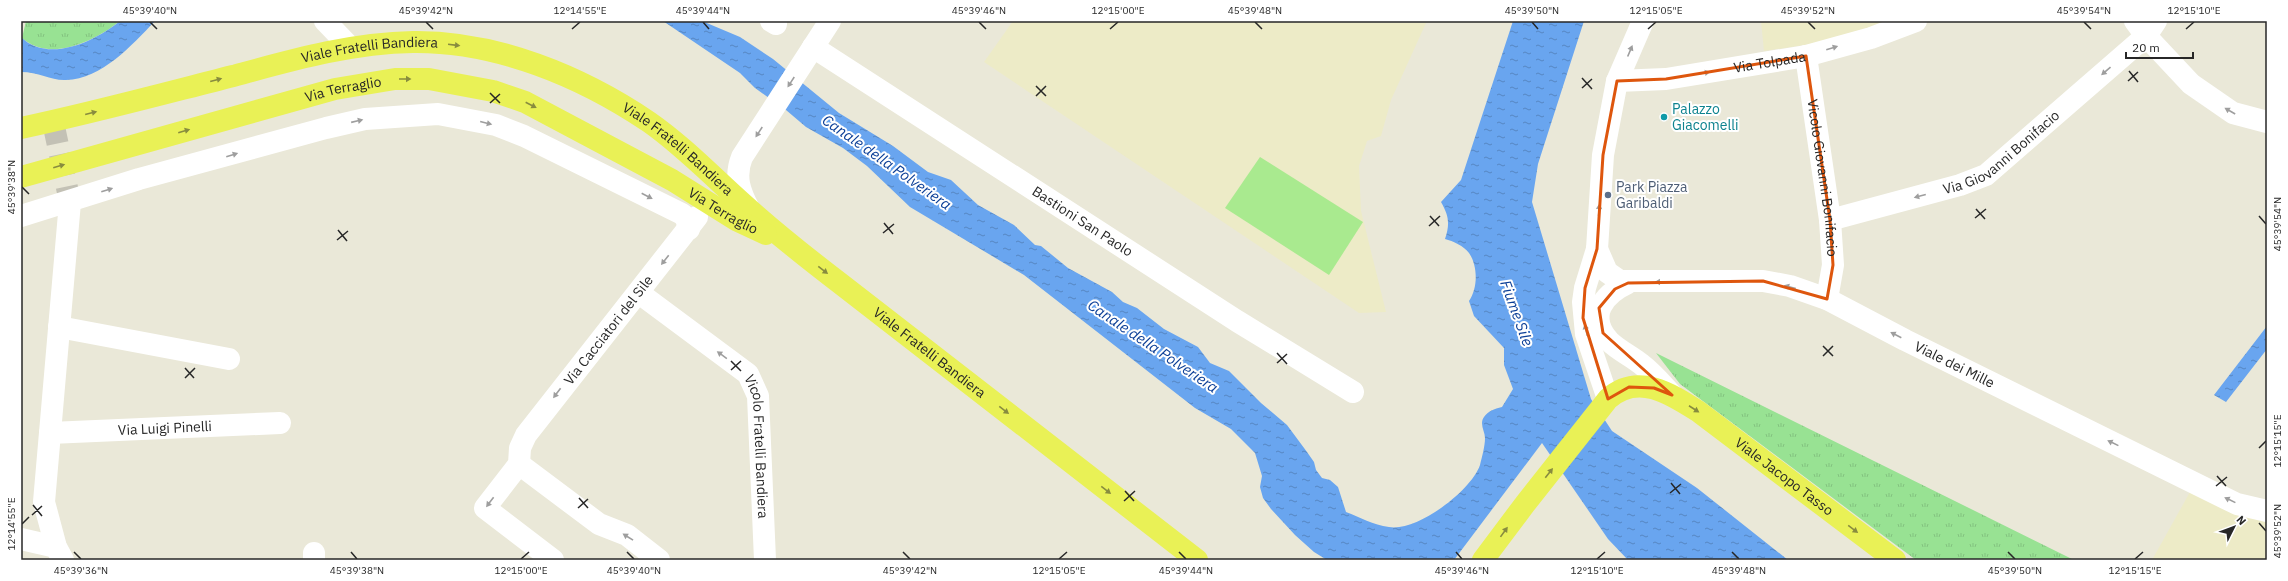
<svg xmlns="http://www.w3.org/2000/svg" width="2288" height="581" font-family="'IBM Plex Sans',sans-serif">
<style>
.education{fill:#edebc7}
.park{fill:url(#park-tufts)}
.pitch{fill:#a9ea8f}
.water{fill:url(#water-ripples)}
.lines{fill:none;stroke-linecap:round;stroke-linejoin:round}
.street-tunnel{stroke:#c3c1b5;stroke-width:22;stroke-dasharray:22 11;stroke-linecap:butt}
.street{stroke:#fff;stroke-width:22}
.primary{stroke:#e9f156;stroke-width:22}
.oneway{fill:#888c3e}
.oneway2{fill:#9e9e9e}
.marked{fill:none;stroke:#de560d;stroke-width:3;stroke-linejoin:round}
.ticks{fill:none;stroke:#272727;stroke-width:1.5}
.culture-dot{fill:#0f9aa8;stroke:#fff;stroke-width:1.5}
.service-dot{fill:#5c6f8a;stroke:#fff;stroke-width:1.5}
.labels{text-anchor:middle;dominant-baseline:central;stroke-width:4;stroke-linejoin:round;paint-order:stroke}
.street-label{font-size:14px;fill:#272727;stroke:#fff}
.culture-label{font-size:14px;fill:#0d838f;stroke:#fff;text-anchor:start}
.service-label{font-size:14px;fill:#4e5e75;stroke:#fff;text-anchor:start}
.water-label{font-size:15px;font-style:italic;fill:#0c3f97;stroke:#fff}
.neatline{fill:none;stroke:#272727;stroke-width:1.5}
.ticks-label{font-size:10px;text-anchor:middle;fill:#272727}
</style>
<defs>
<pattern id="park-tufts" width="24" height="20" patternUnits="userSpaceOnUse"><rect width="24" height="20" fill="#98e293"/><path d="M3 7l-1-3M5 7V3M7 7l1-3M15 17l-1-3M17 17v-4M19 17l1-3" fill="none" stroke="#83c27f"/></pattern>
<pattern id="water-ripples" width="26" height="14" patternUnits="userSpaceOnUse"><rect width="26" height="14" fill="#69a5ef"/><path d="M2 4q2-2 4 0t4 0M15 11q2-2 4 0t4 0" fill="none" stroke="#5686c2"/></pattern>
</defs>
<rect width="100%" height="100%" fill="#eae8d8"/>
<path class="education" d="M1013,21l413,2 -35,77 -10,36 -14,5 -8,25 2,45 25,101 -27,1 -375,-251z
M1761,21h131l-81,23 -47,7z
M2190,492l45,22 32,8v38h-115z"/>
<path class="park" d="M26,21h94c-25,20 -70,42 -98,17z
M1656,353l418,207h-158l-236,-176z"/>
<path class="pitch" d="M1260,157l103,65 -34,53 -104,-67z"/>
<path class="water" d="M120,21h35c-23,24 -53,58 -89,59 -14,1 -27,-8 -45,-8v-35c27,27 75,4 99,-16z
M663,21h39l38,16 33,22 66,54 54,33 35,26 23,8 27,25 36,20 21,20 6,1 27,22 44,24 11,10 14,6 27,21 34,18 12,16 19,8 32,32 26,22 20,27 7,10 2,8 6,8 8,2 8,7 8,25c14,5 27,13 43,15 28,5 82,-36 91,-62 2,-8 5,-19 5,-27 0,-7 -6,-14 -1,-21 4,-6 10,-8 18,-10l11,-18 -9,-24v-17l-30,-32 -5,-15c9,-13 9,-35 0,-48 -5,-7 -16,-12 -24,-14 5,-15 4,-23 -4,-37l20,-22 52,-159h71l-46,143 -6,38 59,197 21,32 85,57 91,72h-160l-20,-21 -66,-96 -88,117h-127l-13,-8 -19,-17 -24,-26 -8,-11 -3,-11 2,-11 -7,-23 -24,-24 -36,-21 -171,-133 -114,-68 -43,-41 -24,-18 -37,-21 -20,-17 -31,-22 -15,-15z
M2267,326v23l-41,53 -12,-7z"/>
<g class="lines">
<path class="street-tunnel" d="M53,122l17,80"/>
<g class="street">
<path d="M325,21l25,26"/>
<path d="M771,21l5,3"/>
<path d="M2135,21l11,15 45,48 42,29 34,9"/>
<path id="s1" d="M813,47l424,274 116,71"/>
<path id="s2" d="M1806,56l24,164 3,45 -6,34"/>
<path id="s3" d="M1617,81l49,-2 140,-23 65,-18 45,-17"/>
<path d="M749,209c-9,-17 -15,-32 -7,-52l88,-136"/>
<path d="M21,216l118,-37 187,-51 39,-9 73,-5 58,11 28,11 158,78 4,4 3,11"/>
<path id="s4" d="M1830,220l130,-35 26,-10 160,-139 10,-15"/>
<path id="s5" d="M1597,249l10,23 13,9h143l27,5 37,13 78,41 332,164 30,7"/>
<path d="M1628,283c-24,11 -42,33 -19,58 9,9 22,15 32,23 12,9 21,20 31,31"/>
<path id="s6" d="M639,293l109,81 10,22 7,164"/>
<path d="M59,327l170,32"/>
<path d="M1608,399l-22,-65 -3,-32 2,-14 12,-39 6,-94 14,-74 26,-60"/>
<path id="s7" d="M50,433l230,-10"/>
<path d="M519,464l80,60 28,11 32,25"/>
<path d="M21,539l35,8"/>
<path d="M314,553v7"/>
<path d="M63,560l-7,-13 -12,-45 26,-300"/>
<path id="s8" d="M553,560l-68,-52 34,-44 1,-16 6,-13 171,-218"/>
</g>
<g class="primary">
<path id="s9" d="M21,128c71,-15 141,-34 212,-52 59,-16 118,-33 180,-34 83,-1 168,34 236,80 33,23 62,53 92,80 32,29 66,56 100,82 119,92 237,184 356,276"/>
<path id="s10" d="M21,177l314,-88 60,-10h34l64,12 32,11 147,78 64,40 30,14"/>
<path id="s11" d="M1483,560l42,-56 83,-105c30,-27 63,-5 91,13l196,148"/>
</g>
</g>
<defs><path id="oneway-solid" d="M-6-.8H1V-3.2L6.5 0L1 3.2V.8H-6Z"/></defs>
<g class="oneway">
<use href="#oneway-solid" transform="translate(454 45) rotate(7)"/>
<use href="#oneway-solid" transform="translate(405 79)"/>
<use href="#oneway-solid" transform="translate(216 80) rotate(-15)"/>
<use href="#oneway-solid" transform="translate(531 105) rotate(27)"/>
<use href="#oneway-solid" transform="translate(91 113) rotate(-14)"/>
<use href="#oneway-solid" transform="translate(184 131) rotate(-16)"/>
<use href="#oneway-solid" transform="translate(59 166) rotate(-16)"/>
<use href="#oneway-solid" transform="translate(823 270) rotate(38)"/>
<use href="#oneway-solid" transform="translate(1694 409) rotate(33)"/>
<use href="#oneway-solid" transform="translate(1004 410) rotate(38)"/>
<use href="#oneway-solid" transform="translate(1549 473) rotate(-52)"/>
<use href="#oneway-solid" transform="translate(1106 490) rotate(38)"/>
<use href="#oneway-solid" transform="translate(1853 529) rotate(37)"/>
<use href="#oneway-solid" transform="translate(1504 532) rotate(-54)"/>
</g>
<g class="oneway2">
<use href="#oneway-solid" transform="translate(1832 48) rotate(-17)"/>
<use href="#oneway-solid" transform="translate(1630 51) rotate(-67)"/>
<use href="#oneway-solid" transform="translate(2106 71) rotate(139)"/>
<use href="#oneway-solid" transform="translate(1704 73) rotate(-10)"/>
<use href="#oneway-solid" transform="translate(791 82) rotate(123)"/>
<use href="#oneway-solid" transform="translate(2230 111) rotate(-150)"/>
<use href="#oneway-solid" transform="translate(357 121) rotate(-13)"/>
<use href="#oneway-solid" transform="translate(486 123) rotate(14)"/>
<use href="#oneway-solid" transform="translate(759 132) rotate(123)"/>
<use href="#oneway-solid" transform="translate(232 155) rotate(-17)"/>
<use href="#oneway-solid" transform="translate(107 190) rotate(-18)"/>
<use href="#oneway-solid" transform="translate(647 196) rotate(27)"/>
<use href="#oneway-solid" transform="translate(1920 196) rotate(165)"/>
<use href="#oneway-solid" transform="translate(1599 210) rotate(-86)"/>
<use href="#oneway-solid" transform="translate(665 260) rotate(128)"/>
<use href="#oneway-solid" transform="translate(1661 282) rotate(179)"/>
<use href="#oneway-solid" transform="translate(1790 287) rotate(-165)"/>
<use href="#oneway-solid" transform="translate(1586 330) rotate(-103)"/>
<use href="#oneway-solid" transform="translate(1896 335) rotate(-153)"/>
<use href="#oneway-solid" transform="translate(722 355) rotate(-144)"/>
<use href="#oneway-solid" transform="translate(557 393) rotate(127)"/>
<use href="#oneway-solid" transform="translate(2113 443) rotate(-154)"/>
<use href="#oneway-solid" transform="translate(2230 500) rotate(-154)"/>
<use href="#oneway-solid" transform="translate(490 502) rotate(127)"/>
<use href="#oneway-solid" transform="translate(628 537) rotate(-148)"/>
</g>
<path class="marked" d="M1806,56l24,164 3,45 -6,34 -64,-18 -135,2 -13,6 -16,19 4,25 69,62 -18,-7 -25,-1 -21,12 -25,-81 2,-30 12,-39 6,-94 14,-74 49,-2z"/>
<path class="ticks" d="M150,22l7,7M426,22l7,7M703,22l6,7M979,22l7,7M1255,22l7,7M1532,22l6,7M1808,22l7,7M2084,22l7,7M572,29l8,-7M1110,29l8,-7M1648,29l8,-7M2186,29l8,-7M2129,71l9,11M1582,78l10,11M2128,81l10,-9M1036,86l10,10M1582,88l10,-9M490,93l10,10M1036,96l10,-10M490,103l10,-9M22,187l7,7M1976,209l9,10M1430,216l9,10M2259,216l7,8M1975,218l11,-9M884,223l9,11M1429,226l11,-10M338,230l9,11M883,233l11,-9M337,240l11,-9M1823,346l10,10M1277,353l10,11M1823,356l10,-10M731,361l10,10M1277,363l10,-9M185,368l9,10M731,370l10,-9M185,378l10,-10M2259,448l7,-7M2217,476l9,10M1671,483l9,11M2216,486l11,-9M1125,491l9,10M1670,493l11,-9M579,498l9,10M1124,501l11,-10M33,505l9,11M578,508l10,-9M32,515l10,-9M2259,523l7,8M22,524l7,-7M74,552l7,7M351,552l6,7M627,552l7,7M903,552l7,7M1179,552l7,7M1456,552l6,7M1732,552l7,7M2008,552l7,7M521,559l8,-7M1059,559l8,-7M1597,559l8,-7M2135,559l8,-7"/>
<circle class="culture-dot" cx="1664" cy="117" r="4"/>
<circle class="service-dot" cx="1608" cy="195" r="4"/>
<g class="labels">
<g class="street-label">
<text stroke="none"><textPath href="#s9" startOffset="358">Viale Fratelli Bandiera</textPath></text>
<text stroke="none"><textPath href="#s3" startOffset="154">Via Tolpada</textPath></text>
<text stroke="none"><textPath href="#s10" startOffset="334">Via Terraglio</textPath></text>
<text stroke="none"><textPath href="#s4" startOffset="187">Via Giovanni Bonifacio</textPath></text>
<text stroke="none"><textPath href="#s9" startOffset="694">Viale Fratelli Bandiera</textPath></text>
<text stroke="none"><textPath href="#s2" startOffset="123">Vicolo Giovanni Bonifacio</textPath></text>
<text stroke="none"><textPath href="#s10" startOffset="746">Via Terraglio</textPath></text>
<text stroke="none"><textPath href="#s1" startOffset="321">Bastioni San Paolo</textPath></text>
<text stroke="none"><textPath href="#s8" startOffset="305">Via Cacciatori del Sile</textPath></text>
<text stroke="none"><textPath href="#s9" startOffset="1018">Viale Fratelli Bandiera</textPath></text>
<text stroke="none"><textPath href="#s5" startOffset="394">Viale dei Mille</textPath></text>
<text stroke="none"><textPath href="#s7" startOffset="115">Via Luigi Pinelli</textPath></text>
<text stroke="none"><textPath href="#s6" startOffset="210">Vicolo Fratelli Bandiera</textPath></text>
<text stroke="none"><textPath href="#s11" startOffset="411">Viale Jacopo Tasso</textPath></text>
</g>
<g class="culture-label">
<text x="1672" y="109">Palazzo<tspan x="1672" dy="16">Giacomelli</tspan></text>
</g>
<g class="service-label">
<text x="1616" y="187">Park Piazza<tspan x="1616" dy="16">Garibaldi</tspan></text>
</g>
<g class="water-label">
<text transform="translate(887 162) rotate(35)">Canale della Polveriera</text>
<text transform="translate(1517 313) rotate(70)">Fiume Sile</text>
<text transform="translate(1153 346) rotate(34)">Canale della Polveriera</text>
</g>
</g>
<rect width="2288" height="581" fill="none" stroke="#ffffff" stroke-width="44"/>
<g transform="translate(2234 527) rotate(48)" stroke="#ffffff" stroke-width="3" paint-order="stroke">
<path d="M0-3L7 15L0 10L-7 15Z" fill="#272727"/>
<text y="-6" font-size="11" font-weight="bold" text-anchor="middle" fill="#272727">N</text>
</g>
<path d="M2126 52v6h67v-6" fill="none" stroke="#272727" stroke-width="2"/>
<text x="2132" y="52" font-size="12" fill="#272727" stroke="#ffffff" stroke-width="3" paint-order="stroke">20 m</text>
<rect x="22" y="22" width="2244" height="537" class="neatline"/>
<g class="ticks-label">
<text x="150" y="14">45°39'40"N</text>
<text x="426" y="14">45°39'42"N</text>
<text x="580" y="14">12°14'55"E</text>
<text x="703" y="14">45°39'44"N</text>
<text x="979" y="14">45°39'46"N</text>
<text x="1118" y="14">12°15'00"E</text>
<text x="1255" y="14">45°39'48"N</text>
<text x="1532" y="14">45°39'50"N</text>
<text x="1656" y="14">12°15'05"E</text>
<text x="1808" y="14">45°39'52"N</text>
<text x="2084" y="14">45°39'54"N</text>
<text x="2194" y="14">12°15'10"E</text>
<text transform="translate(11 187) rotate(-90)" y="4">45°39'38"N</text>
<text transform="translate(2277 224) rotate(-90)" y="4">45°39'54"N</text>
<text transform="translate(2277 441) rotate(-90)" y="4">12°15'15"E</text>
<text transform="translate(11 524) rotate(-90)" y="4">12°14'55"E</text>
<text transform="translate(2277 531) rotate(-90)" y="4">45°39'52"N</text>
<text x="81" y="574">45°39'36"N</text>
<text x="357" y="574">45°39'38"N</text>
<text x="521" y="574">12°15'00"E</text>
<text x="634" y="574">45°39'40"N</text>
<text x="910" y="574">45°39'42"N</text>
<text x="1059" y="574">12°15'05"E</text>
<text x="1186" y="574">45°39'44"N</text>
<text x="1462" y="574">45°39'46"N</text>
<text x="1597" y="574">12°15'10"E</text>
<text x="1739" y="574">45°39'48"N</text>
<text x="2015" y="574">45°39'50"N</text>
<text x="2135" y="574">12°15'15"E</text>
</g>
</svg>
